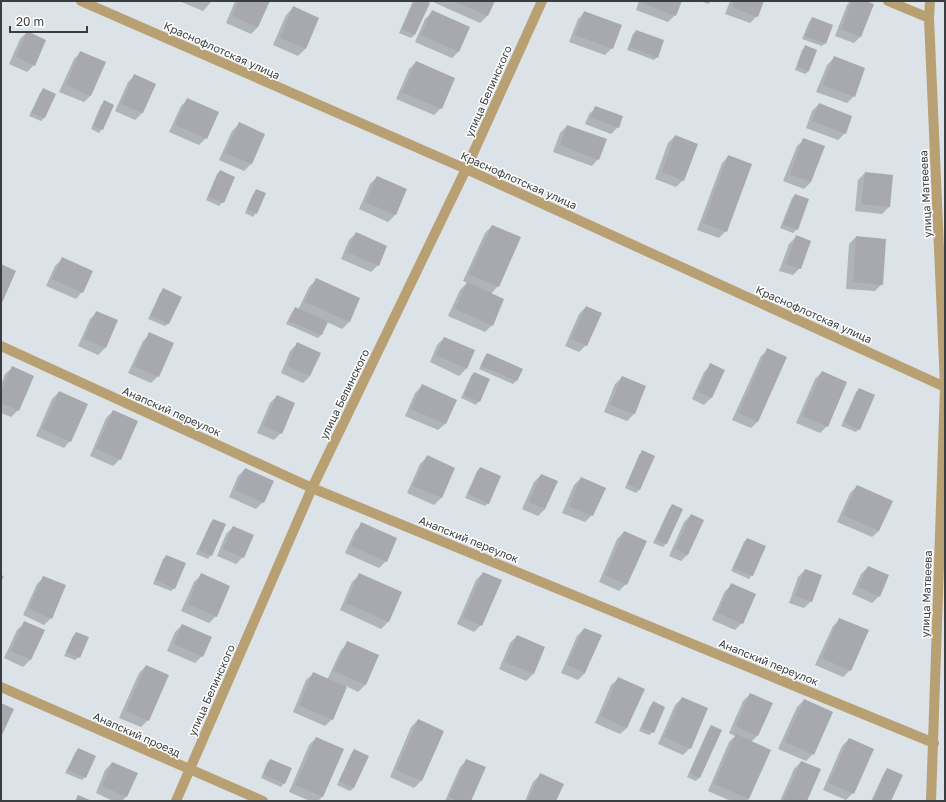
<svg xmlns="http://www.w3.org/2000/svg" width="946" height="802" font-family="'Golos Text',sans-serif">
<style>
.shadow{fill:#0003}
.building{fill:#a8a8af}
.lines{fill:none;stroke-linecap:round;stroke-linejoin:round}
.service{stroke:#b8a073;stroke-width:10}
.labels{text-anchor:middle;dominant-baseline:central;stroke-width:3;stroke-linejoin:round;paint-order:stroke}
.street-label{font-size:11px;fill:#3a3d3f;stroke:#fff}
</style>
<rect width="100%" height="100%" fill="#dbe2e8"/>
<path class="shadow" d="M179,1h33l-9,10z
M235,1h34l-11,26 -7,7 -25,-11z
M413,1h10l5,2 -14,32 -3,3 -12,-5z
M433,1h60l-6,15 -7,7 -47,-21z
M639,1h42l-6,14 -7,7 -32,-12z
M701,1h10l-3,3z
M730,1h33l-6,15 -7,7 -25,-9z
M850,1h13l-2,35 -7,7 -19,-7 12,-31z
M293,8l25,10 -13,31 -7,7 -25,-11 13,-30z
M432,12l27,39 -7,7 -37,-16 10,-23z
M585,12l27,36 -7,7 -36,-13 9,-23z
M812,18l13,25 -3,3 -20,-7 7,-17z
M636,31l21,26 -3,3 -27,-10 6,-16z
M27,32l7,33 -7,7 -18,-8 11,-25z
M805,47l4,24 -4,3 -10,-4 7,-20z
M81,52l10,43 -7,7 -25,-10 15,-33z
M834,58l20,38 -7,7 -31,-11 11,-27z
M416,62l25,46 -7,7 -38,-16 13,-30z
M135,75l20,9 -13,29 -7,7 -20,-9 13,-29z
M43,89l1,29 -3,3 -12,-5 11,-23z
M188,99l18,39 -7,7 -30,-13 12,-26z
M105,102l-3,27 -3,4 -8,-4 10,-24z
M819,104l26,29 -7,7 -32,-12 6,-17z
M596,107l22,20 -7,7 -26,-10 4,-10z
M239,124l25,10 -13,30 -7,7 -25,-11 13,-29z
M567,126l31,33 -6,7 -39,-14 7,-19z
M675,136l8,44 -7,7 -21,-8 13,-36z
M804,139l7,43 -7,7 -21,-8 14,-35z
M729,156l-3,75 -7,7 -22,-8 25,-67z
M220,171l3,31 -4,4 -13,-6 11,-26z
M865,173l24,34 -7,7 -27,-3 3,-31z
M377,177l29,13 -11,25 -7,7 -29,-13 11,-25z
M257,190l-1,23 -3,4 -8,-4 8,-19z
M795,195l2,34 -4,4 -13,-5 12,-30z
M492,226l6,60 -7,8 1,31 -7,7 -37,-16 12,-26 7,-7 -4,-2 22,-48z
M356,233l22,32 -7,7 -30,-13 8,-19z
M796,237l4,31 -7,7 -14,-4 10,-27z
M856,237l26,47 -7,7 -29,-2 3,-45z
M62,259l20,33 -6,7 -30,-13 9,-20z
M316,280l33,42 -7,7 -15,-7 -6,13 -3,3 -32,-14 6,-12 3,-3 3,1 11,-23z
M164,290l5,33 -4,3 -17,-7 12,-26z
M586,307v38l-7,7 -14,-6 14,-32z
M97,312l20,9 -12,27 -7,7 -20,-9 12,-27z
M150,334l8,42 -7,7 -23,-10 15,-32z
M444,338l22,31 -7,7 -29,-14 7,-17z
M297,344l13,32 -7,7 -22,-10 9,-22z
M768,350l-10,71 -7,7 -19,-8 29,-64z
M487,354l35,15 -6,12 -3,3 -34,-15 5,-11z
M711,365l12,5 -12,28 -7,7 -12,-6 12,-27z
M12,368l6,42 -7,7 -10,-4v-28l4,-11z
M822,372l5,54 -7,7 -24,-10 19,-44z
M474,373l5,28 -3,4 -15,-7 10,-22z
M622,377l23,9 -11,28 -7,7 -23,-9 11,-28z
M422,386l23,38 -7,6 -33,-14 10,-23z
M859,389v40l-3,3 -15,-6 15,-34z
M59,392l11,49 -6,7 -28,-12 16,-37z
M277,396l4,37 -7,7 -17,-7 13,-30z
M113,411l7,48 -7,7 -23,-10 16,-38z
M642,452l-3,38 -3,3 -11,-5 14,-33z
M427,457l27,11 -13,30 -7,7 -27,-12 13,-29z
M480,468l8,35 -3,3 -20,-8 12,-27z
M245,469l18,33 -7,7 -27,-12 9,-21z
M541,475l4,34 -7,7 -16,-7 12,-27z
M581,478l11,37 -7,7 -23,-9 12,-28z
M857,486l22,45 -7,6 -35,-15 13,-29z
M672,505l10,4 -16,35 -3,3 -10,-4 16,-34z
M691,515l-3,39 -7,7 -12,-5 15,-34z
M213,520l-2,35 -3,4 -12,-5 14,-30z
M362,524l24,37 -7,7 -34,-15 10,-22z
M233,527l10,30 -7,7 -19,-8 9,-22z
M624,532l2,52 -7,7 -20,-9 18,-43z
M747,539l5,36 -3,4 -18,-8 13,-29z
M167,556l7,32 -3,3 -18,-7 10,-25z
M868,567l11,29 -7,7 -20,-9 9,-20z
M805,570l6,31 -7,7 -15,-5 9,-26z
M483,573l-2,52 -7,7 -17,-8 19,-44z
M1,575l3,1 -3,6z
M201,575l15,41 -7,7 -28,-12 13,-29z
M359,575l29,47 -7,7 -41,-19 12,-28z
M44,577l7,41 -7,7 -21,-10 14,-31z
M732,585l10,38 -7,7 -23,-10 13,-29z
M840,619l10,51 -7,7 -28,-12 18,-39z
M24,623l19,8 -13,29 -7,7 -19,-9 13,-28z
M182,625l20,31 -7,7 -28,-12 8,-19z
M584,629l1,44 -7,7 -17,-7 16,-37z
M76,633l3,24 -4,3 -11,-4 9,-20z
M517,636l27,12 -11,26 -7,7 -27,-12 11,-26z
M348,643l30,13 -13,29 -7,7 -12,-6 -14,33 -7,7 -32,-14 13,-32 7,-6 14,6 14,-30z
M146,666l2,54 -7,7 -22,-9 20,-45z
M618,679l9,49 -7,6 -25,-11 16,-38z
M750,694l7,42 -6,6 -2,57 -3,2h-15l-23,-10 21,-49 6,-6 -6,-3 14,-32z
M682,698l8,50 -7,7 -25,-11 17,-39z
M804,700l9,54 -7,7 -28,-12 19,-42z
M653,703v29l-4,3 -10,-4 11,-25z
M418,720l3,61 -7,7 -24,-11 21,-50z
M711,726l-11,51 -4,4 -9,-4 21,-47z
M316,738l6,59 -4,4h-8l-21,-9 20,-47z
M849,739l4,54 -7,7 -23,-10 19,-44z
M78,749l7,28 -3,3 -17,-7 10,-20z
M354,750v38l-4,3 -13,-6 14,-31z
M270,760l14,23 -3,4 -20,-9 6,-15z
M467,760l3,41h-25l15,-34z
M801,762l5,39h-26l14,-32z
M112,763l14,34 -4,4h-9l-17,-8 9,-23z
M887,769l3,32h-19l13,-28z
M540,775l15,26h-30l8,-19z"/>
<path class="building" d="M238,1h32l-12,26 -26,-11z
M414,1h12l4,2 -15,32 -13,-6z
M453,1h42l-7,15z
M643,1h39l-6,15 -34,-13z
M734,1h30l-6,16 -26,-10z
M852,1h14l8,3 -13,33 -20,-8z
M293,6l26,12 -13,31 -26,-11z
M432,10l38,17 -11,25 -38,-17z
M584,11l38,14 -9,24 -38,-14z
M812,17l21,8 -7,19 -21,-8z
M636,30l28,10 -6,18 -29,-11z
M27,31l19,9 -11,26 -19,-9z
M805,45l12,5 -8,21 -12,-4z
M80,51l26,11 -15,34 -25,-11z
M834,56l31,12 -10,29 -32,-12z
M416,61l39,17 -13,31 -40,-17z
M134,74l22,10 -13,29 -22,-9z
M43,88l13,6 -11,24 -13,-5z
M187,98l32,14 -12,27 -32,-14z
M104,100l10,5 -11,25 -10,-4z
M819,103l33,13 -6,18 -34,-13z
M595,106l28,10 -4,12 -28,-11z
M239,122l26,12 -13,30 -27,-11z
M567,125l40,14 -8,21 -39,-15z
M675,135l23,9 -14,37 -22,-9z
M803,138l22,8 -14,36 -21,-8z
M728,155l24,9 -25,68 -24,-9z
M220,170l15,7 -11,26 -16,-6z
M865,172l28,3 -3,32 -29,-3z
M377,176l30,13 -11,26 -31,-13z
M256,189l10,4 -9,21 -10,-5z
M795,194l14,5 -11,31 -15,-5z
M492,225l29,12 -22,50 -30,-13z
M356,232l31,14 -8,20 -32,-14z
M796,235l15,6 -10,28 -15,-5z
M856,236l30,3 -3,46 -30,-3z
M62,257l31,14 -10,22 -31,-14z
M1,264l15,7 -15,34z
M316,278l44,20 -10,24 -45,-20z
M467,282l37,17 -11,27 -38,-17z
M163,288l19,9 -13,27 -18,-8z
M586,306l16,7 -15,33 -16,-7z
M295,307l33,15 -6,13 -33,-14z
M96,311l22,9 -12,28 -22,-9z
M149,332l25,11 -15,34 -25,-11z
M444,337l31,13 -8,19 -31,-14z
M297,342l24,11 -11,23 -23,-10z
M767,348l20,9 -29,65 -19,-9z
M487,353l36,16 -6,12 -36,-15z
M710,363l15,7 -13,28 -14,-6z
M12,366l22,10 -15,35 -18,-8v-11z
M822,371l25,11 -19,45 -26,-11z
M474,372l16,7 -10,23 -16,-7z
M622,376l24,10 -11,28 -25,-9z
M422,384l35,16 -11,24 -35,-15z
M859,388l16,7 -15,35 -16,-8z
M59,391l29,13 -17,38 -29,-13z
M277,395l18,8 -13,31 -19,-8z
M113,410l25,11 -17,39 -25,-11z
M642,450l13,6 -15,34 -13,-6z
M427,455l28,13 -13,30 -29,-12z
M480,467l21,9 -12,28 -21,-10z
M245,468l29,13 -10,22 -29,-13z
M541,474l17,7 -13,28 -16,-7z
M581,477l25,11 -13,28 -24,-10z
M857,485l36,16 -14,30 -36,-16z
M672,504l11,5 -16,35 -11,-4z
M691,514l13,6 -16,35 -13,-6z
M213,519l13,5 -14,32 -13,-6z
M361,522l36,16 -10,24 -36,-16z
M233,526l21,9 -10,23 -21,-9z
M624,531l23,10 -20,44 -22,-10z
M747,538l19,8 -13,30 -20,-8z
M166,555l20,8 -11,26 -20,-9z
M868,566l21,9 -9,22 -22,-10z
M805,569l17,6 -10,27 -17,-6z
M483,572l19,8 -20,46 -19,-9z
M201,573l29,13 -13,31 -29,-13z
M359,573l43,19 -13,30 -43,-19z
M43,576l23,9 -14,34 -23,-11z
M731,583l25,11 -13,30 -25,-11z
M839,618l30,12 -18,41 -29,-13z
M24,621l21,9 -14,30 -20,-9z
M182,624l30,13 -9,20 -29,-13z
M584,628l18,7 -17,38 -18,-8z
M76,632l13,5 -9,21 -14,-6z
M517,635l28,12 -11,27 -29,-12z
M347,641l32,14 -13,30 -32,-14z
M146,665l23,10 -20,46 -23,-10z
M313,672l34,15 -14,33 -34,-15z
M618,677l27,12 -18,39 -26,-12z
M750,693l23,10 -15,33 -22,-10z
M682,697l26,11 -17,41 -27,-12z
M804,699l29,13 -19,43 -29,-13z
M653,701l12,6 -11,26 -12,-5z
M1,703l13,6 -13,28z
M418,719l26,12 -22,50 -26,-11z
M711,725l11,5 -22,48 -10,-5z
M736,734l35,16 -22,49 -35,-15z
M316,737l28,12 -21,48 -28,-12z
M849,738l25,11 -20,45 -25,-11z
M78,748l18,8 -10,22 -18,-8z
M354,749l15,7 -15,32 -15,-7z
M270,759l22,9 -7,16 -22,-10z
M466,759l20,8 -15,34h-14l-8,-4z
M801,761l20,8 -14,32h-24z
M112,762l26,11 -11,24 -25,-11z
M887,768l16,7 -12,26h-18z
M540,773l24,11 -8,17h-28z
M78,795l14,6h-17z"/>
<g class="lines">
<path class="service" d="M81,1l385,168 479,218
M888,1l41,17
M930,1l-1,17 16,368
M1,346l311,142 622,255
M1,687l262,114
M176,801l136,-313 154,-319 76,-168
M931,801l14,-413"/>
</g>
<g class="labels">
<g class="street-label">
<text transform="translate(222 50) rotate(24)">Краснофлотская улица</text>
<text transform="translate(488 91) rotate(-66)">улица Белинского</text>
<text transform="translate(519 180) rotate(24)">Краснофлотская улица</text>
<text transform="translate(925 194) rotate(-93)">улица Матвеева</text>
<text transform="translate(814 314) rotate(24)">Краснофлотская улица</text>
<text transform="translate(344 394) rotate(-64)">улица Белинского</text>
<text transform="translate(172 411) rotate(24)">Анапский переулок</text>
<text transform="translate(469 539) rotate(22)">Анапский переулок</text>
<text transform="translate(926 594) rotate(-88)">улица Матвеева</text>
<text transform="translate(769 662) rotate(22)">Анапский переулок</text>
<text transform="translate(211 690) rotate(-66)">улица Белинского</text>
<text transform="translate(137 734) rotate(24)">Анапский проезд</text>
</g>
</g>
<rect width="946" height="802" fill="none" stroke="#3a3d3f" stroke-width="4"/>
<path d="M10 26v6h77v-6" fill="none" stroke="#3a3d3f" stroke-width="2"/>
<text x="16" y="26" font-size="12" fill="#3a3d3f" stroke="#ffffff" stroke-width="3" paint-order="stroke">20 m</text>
</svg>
